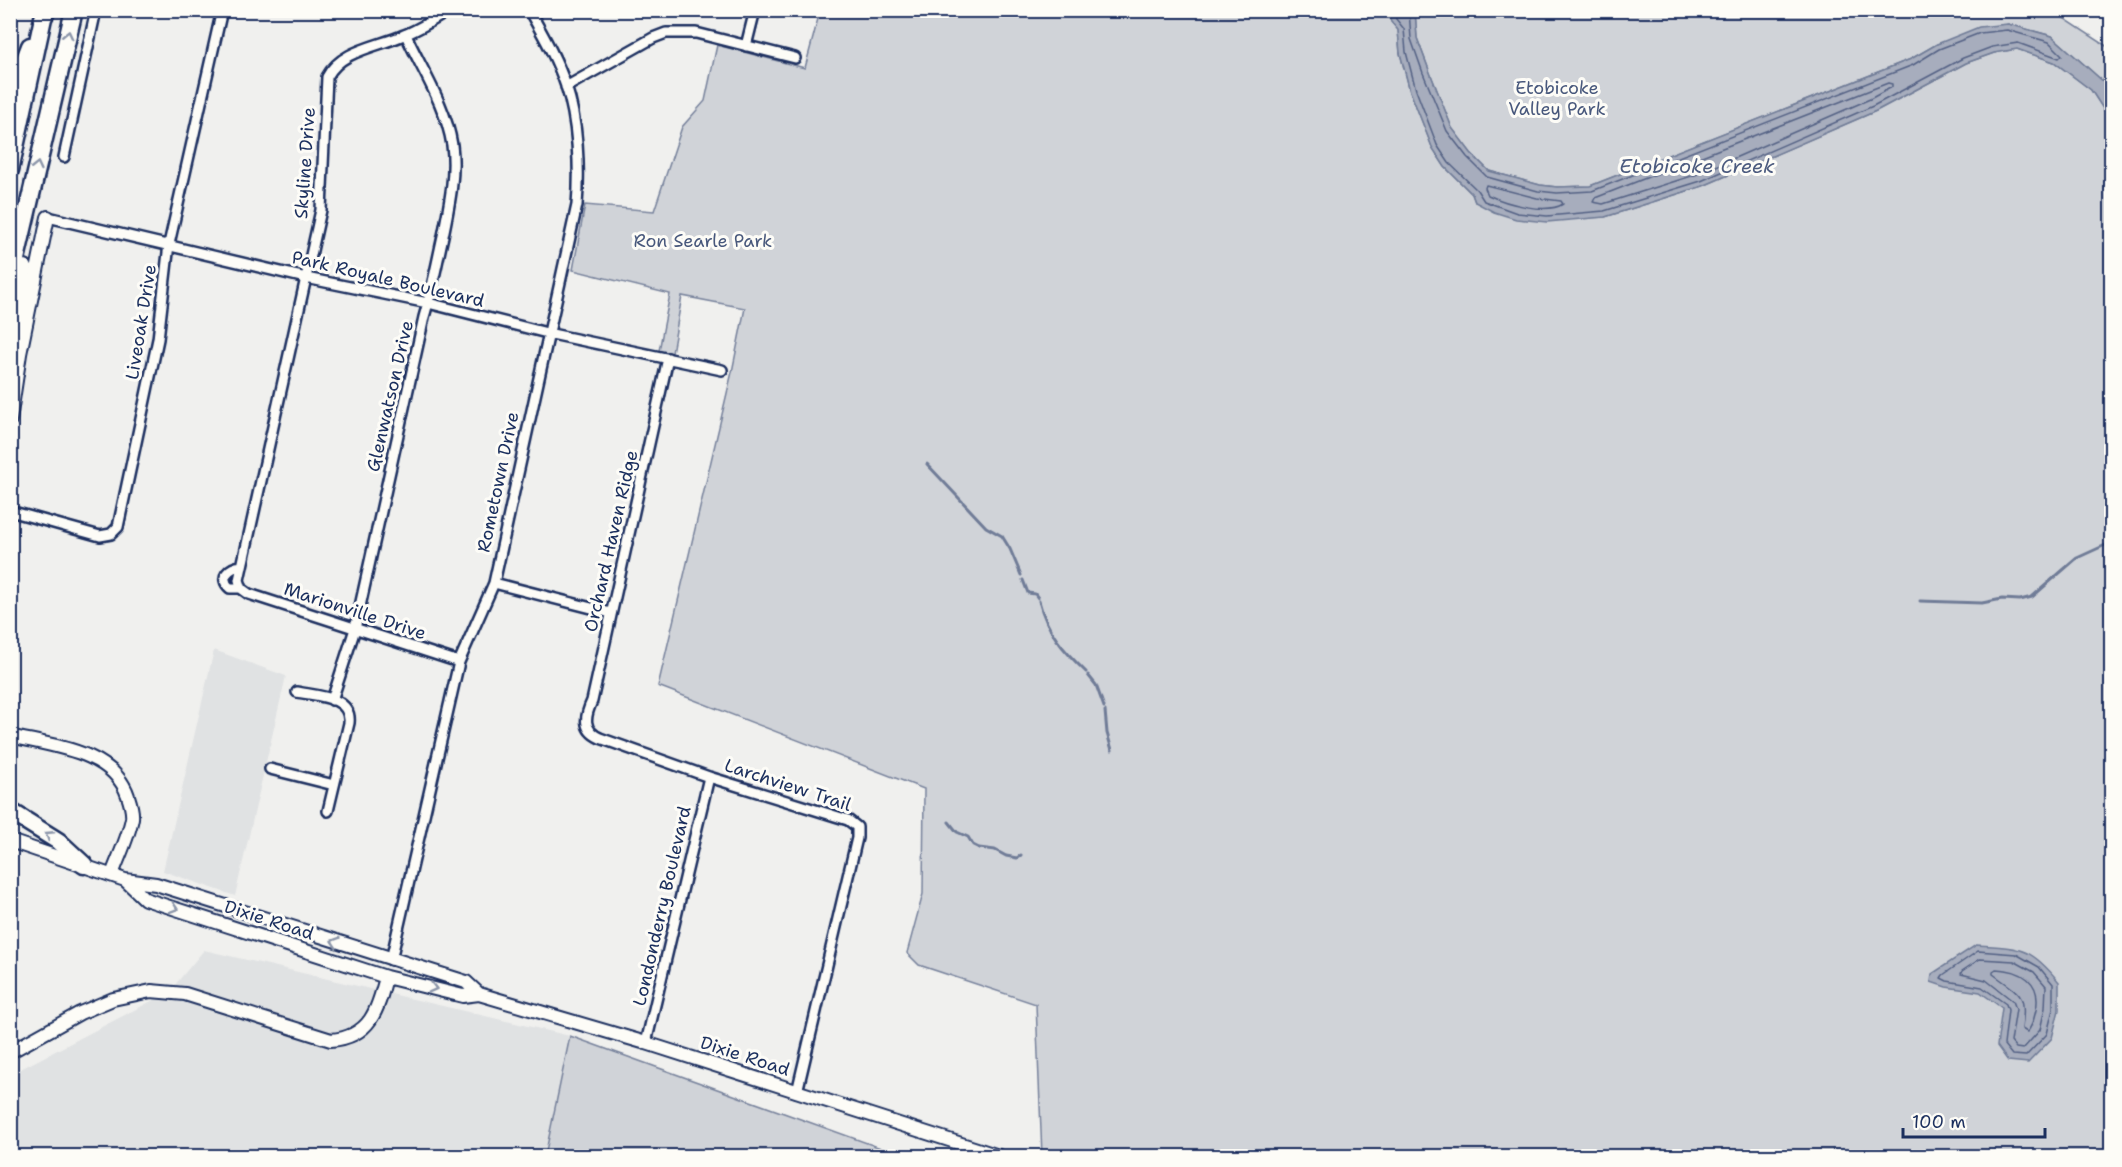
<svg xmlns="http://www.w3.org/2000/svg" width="2122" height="1167" font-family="'Shantell Sans',sans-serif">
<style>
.built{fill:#e0e2e3}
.green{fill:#d0d3d8;stroke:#76819b;stroke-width:1.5}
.water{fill:#a7adbd;stroke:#6f7b97;stroke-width:1.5}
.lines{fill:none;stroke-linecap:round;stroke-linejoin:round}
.shore{stroke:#536184;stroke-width:1.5}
.stream{stroke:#6f7b97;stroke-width:3}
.minor-casing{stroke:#1b2f5e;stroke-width:14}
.secondary-casing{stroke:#1b2f5e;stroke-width:16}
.motorway-casing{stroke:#1b2f5e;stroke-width:21}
.minor{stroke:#fdfcf7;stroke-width:9}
.secondary{stroke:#fdfcf7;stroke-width:12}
.motorway{stroke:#fdfcf7;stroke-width:16}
.oneway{stroke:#8c96aa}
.labels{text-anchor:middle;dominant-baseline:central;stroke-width:6;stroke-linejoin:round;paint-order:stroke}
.park-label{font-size:18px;fill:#48587c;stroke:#fdfcf7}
.street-label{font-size:18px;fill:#1b2f5e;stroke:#fdfcf7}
.water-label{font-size:20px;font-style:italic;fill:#4c5b7f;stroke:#fdfcf7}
</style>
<rect width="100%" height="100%" fill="#f0f0ee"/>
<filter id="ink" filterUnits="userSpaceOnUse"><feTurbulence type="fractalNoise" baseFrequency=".0167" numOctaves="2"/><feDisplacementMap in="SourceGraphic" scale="12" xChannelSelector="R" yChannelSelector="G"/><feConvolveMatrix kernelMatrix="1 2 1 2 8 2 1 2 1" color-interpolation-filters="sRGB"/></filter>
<g filter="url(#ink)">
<path class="built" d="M214,650l72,26 -51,220 -72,-25z
M204,950l366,86 -25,120h-534v-82l158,-82z"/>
<path class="green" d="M820,11h568l3,11 7,8 2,23 10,38 22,56 13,20 27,27 3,8 103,16 27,-1 98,-31 173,-75 90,-48 28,-10 23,-4 37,13 37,28 20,31v1035h-1069l-6,-152 -117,-39 -12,-12 16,-59 1,-105 -266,-103 74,-314 13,-64 -63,-12 -10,57 -13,-2 11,-57 -97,-24 12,-65 69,6 28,-84 23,-26 12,-56 88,23z
M1415,11h638l58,38v43l-5,-8 -54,-48 -44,-12 -71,20 -26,15 -321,127 -33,1 -17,-2 -51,-14 -18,-18 -19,-25 -23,-58 -12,-32z
M570,1036l311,112 3,8h-339z"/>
<path class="water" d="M1388,11h27l2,27 12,32 23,58 19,25 18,18 51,14 17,2 33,-1 321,-127 26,-15 42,-17 29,-3 44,12 54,48 5,8v29l-20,-31 -37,-28 -37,-13 -23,4 -28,10 -90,48 -173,75 -98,31 -58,5 -31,-3 -22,-7 -19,-10 -3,-8 -27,-27 -13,-20 -22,-56 -10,-38 -2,-23 -7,-8z
M1976,945c44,3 54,1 83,37v28l-7,28 -24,25 -20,-2 -11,-15 5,-38 -22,-16 -34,-5 -15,-5 1,-8z"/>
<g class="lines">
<path class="shore" d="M1394,10l2,9 8,10 2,23 10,38 21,55 12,18 28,27 7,11 33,12 30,3 57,-5 97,-30 172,-75 90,-48 29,-11 26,-4 41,15 3,-3 -13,-13 -42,-12 -27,3 -41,16 -26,16 -321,126 -35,2 -19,-2 -51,-14 -20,-20 -20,-26 -24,-58 -12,-34 -2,-29
M1888,83l4,1v3l-22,12 -172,75 -95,30 -10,-2 2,-4z
M1486,185l51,13 24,3 2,3c-17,11 -58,-1 -75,-9l-3,-7z
M1978,951l38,3 23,13 14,17v25l-6,25 -21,22 -14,-1 -8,-10 4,-35 -2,-6 -24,-17 -35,-6 -6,-3 2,-3z
M1980,959l34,2 20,11 12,14 -1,22 -5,22 -17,19 -7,-1 -5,-6 5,-33 -3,-8 -27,-21 -25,-6 1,-3z
M1996,969c25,1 46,12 40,41 -2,8 -3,16 -9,22l-5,-3c5,-36 -1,-34 -29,-55v-3z"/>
<path class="stream" d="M927,464l59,63 16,9 8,13 11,26
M1023,580l5,13 7,1 3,4
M1039,601c8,31 24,49 47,71
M1920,601l62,2 20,-4 18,1 12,-3 45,-39 35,-16
M1088,675l8,10 8,22
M1105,711l2,22 5,17
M949,822l8,10 11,5 5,8 6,3 16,2 11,6 11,2 4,-3"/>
<g class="minor-casing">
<path id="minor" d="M450,10c-15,9 -30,19 -46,25 -27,12 -63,15 -77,42l-6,133 -82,370 3,9 7,5 210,68
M746,46l9,-36
M566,87l87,-49 13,-5h30l99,25
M64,157l32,-147
M48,217l258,61 122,25 119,30 175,37
M668,358l-76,343c-7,15 -10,29 8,37l109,39 139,43 9,7v11l-60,254
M10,511l90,25 11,-2 7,-7 40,-188 11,-95 53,-234
M494,583l117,30
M241,588h-11c-12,-10 -1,-21 12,-22
M297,692c19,4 55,4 52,31l-21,88
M332,700l23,-71 69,-312c8,-27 13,-54 19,-81 6,-30 13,-61 9,-91 -6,-39 -30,-75 -46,-110
M270,769l64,16
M391,960l68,-298 35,-79 83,-378c3,-36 1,-84 -11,-119 -9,-27 -23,-51 -37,-76
M646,1043l63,-266"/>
</g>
<g class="secondary-casing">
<path id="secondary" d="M10,420l10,-66 28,-137
M10,736c41,10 103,14 118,60 2,6 5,15 4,22 -3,18 -14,40 -20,57
M10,841l115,39 31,4 310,98 13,12
M125,880l20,19 241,78 77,19 16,-2 167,49 353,113
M10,1052l70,-39 33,-14 38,-8 34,3 146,46c39,-3 47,-30 55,-63"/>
</g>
<g class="motorway-casing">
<path id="motorway" d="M10,98l20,-52
M10,170l33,-152 4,-8
M10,285l64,-275
M10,341l14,-73
M10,811l48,30 26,24"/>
</g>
<use href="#minor" class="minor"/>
<use href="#secondary" class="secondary"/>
<use href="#motorway" class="motorway"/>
</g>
<defs><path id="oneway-chevron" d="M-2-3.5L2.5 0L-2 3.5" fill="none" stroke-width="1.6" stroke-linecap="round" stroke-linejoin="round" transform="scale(1.5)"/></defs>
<g class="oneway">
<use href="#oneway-chevron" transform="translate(68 35) rotate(-77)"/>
<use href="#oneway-chevron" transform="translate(37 166) rotate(-77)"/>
<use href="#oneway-chevron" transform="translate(49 835) rotate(-147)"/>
<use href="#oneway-chevron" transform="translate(174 908) rotate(18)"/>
<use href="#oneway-chevron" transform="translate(335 942) rotate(-162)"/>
<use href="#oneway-chevron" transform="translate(433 988) rotate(14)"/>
</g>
</g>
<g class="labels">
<g class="park-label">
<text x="1557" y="88">Etobicoke<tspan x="1557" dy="21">Valley Park</tspan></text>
<text x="703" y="241">Ron Searle Park</text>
</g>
<g class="street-label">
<text transform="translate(305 163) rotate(-86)">Skyline Drive</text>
<text transform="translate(388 279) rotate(13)">Park Royale Boulevard</text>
<text transform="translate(141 322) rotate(-81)">Liveoak Drive</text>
<text transform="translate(390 396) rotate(-77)">Glenwatson Drive</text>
<text transform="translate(498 482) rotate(-78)">Rometown Drive</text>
<text transform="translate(611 541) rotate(-77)">Orchard Haven Ridge</text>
<text transform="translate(355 611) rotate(18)">Marionville Drive</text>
<text transform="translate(788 785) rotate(18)">Larchview Trail</text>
<text transform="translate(662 906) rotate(-77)">Londonderry Boulevard</text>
<text transform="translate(269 920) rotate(18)">Dixie Road</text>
<text transform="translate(745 1056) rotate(18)">Dixie Road</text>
</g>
<g class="water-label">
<text x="1697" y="166">Etobicoke Creek</text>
</g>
</g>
<rect width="2122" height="1167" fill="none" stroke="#fdfcf7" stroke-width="36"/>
<rect x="18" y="18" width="2086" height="1131" fill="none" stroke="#1b2f5e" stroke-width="2" filter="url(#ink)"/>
<path d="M1903 1128v9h142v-9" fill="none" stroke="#1b2f5e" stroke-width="3"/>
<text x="1912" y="1128" font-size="18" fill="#1b2f5e" stroke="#fdfcf7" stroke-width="4.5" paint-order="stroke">100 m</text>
</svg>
